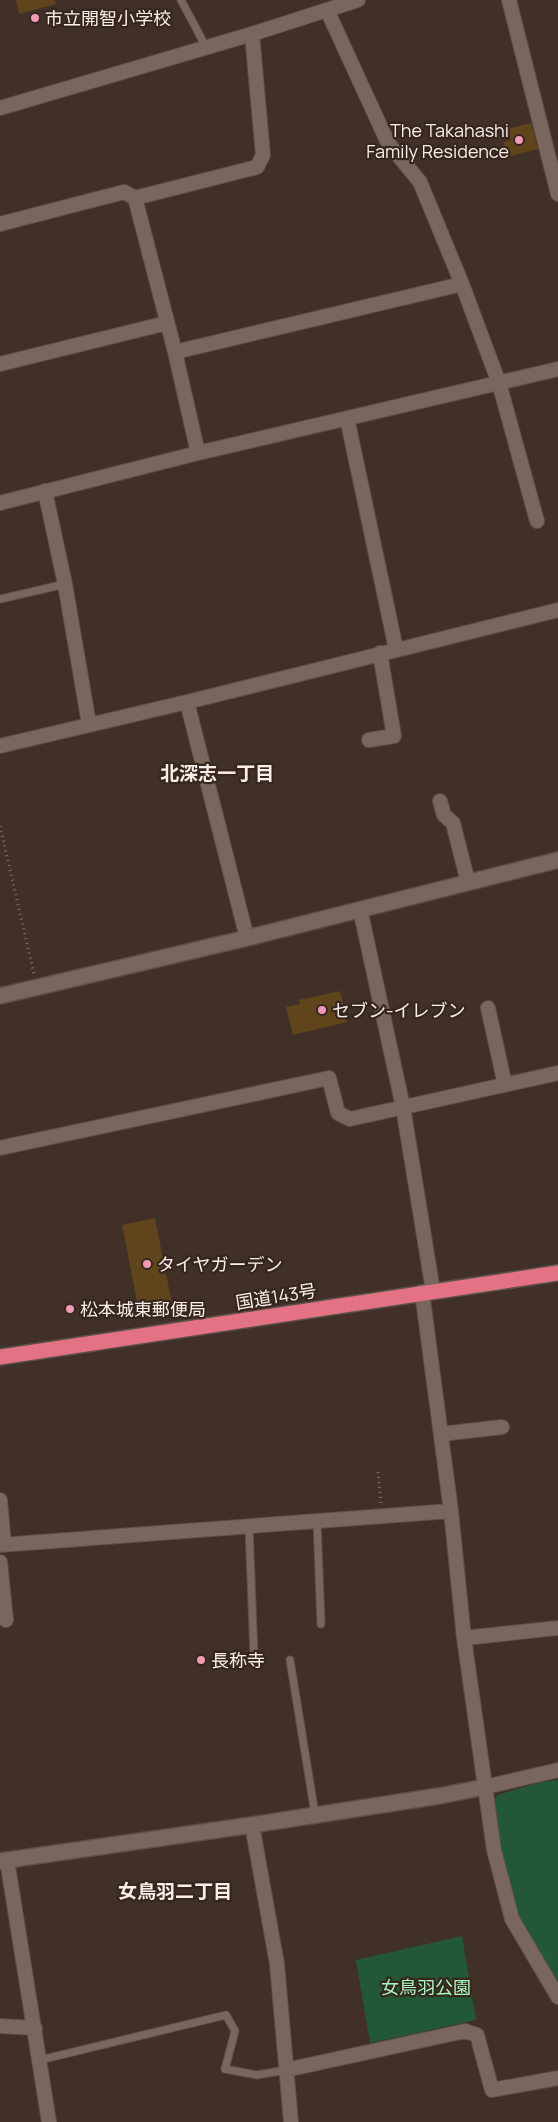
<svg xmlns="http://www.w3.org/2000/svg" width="558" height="2122" font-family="Manrope,'Noto Sans JP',sans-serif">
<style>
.green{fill:#225836}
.building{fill:#60441b}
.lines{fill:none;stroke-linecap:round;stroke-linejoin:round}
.service-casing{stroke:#5d5048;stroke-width:9}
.minor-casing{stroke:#5d5048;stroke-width:16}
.tertiary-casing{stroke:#5d5048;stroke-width:18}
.trunk-casing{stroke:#5d5048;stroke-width:18}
.path{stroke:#81726b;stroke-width:3;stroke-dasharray:1 4;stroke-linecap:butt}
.service{stroke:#79675d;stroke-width:7}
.minor{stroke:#79675d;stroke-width:14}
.tertiary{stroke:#79675d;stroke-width:15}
.trunk{stroke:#e27284;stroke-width:15}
.poi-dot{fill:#f09ab5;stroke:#36261e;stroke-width:2}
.labels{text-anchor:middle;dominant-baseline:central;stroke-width:4.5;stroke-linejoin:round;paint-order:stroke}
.poi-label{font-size:18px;fill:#f9eee9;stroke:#36261e;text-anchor:start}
.street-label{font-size:18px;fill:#f9eee9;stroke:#36261e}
.park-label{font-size:18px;fill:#a6fabf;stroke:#36261e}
.neighbourhood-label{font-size:19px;font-weight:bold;fill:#f9eee9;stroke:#36261e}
</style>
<rect width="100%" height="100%" fill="#403027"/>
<path class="green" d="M558,1780v201h-3l-41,-72 -11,-38 -9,-69 3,-7 44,-13z
M462,1936l14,84 -106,23 -14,-83z"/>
<path class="building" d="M16,0h39l1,4 -37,10z
M531,123l7,26 -31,8 -4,-15 8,-2 -4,-11z
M340,991l7,31 -54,13 -7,-28 14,-3 -1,-4z
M155,1218l17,86 -33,7 -17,-86z"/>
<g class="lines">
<g class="service-casing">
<path id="service" d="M181,0l25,47
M0,599l65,-15
M317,1521l4,103
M249,1527l5,128
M290,1660l25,154
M40,2060l186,-45 9,16 -10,38 32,6 29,-5"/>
</g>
<g class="minor-casing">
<path id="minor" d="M509,0l49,194
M327,10l61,133 32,39 42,102 37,99 38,138
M0,108l252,-74 106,-34
M135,198l40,154 23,101
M0,224l124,-32 11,6 122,-31 6,-12 -11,-121
M175,352l287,-68
M0,364l167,-41
M347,418l49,231
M45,491l20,93 24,140
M0,503l198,-50 360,-84
M187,702l60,236
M369,740l25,-4 -14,-83
M0,746l187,-44 371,-92
M440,801l4,14 9,8 15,59
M360,909l43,198 30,184
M488,1008l17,77
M0,1148l329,-70 9,35 12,6 208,-46
M422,1292l29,219 13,127 30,212 18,69 46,78
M441,1434l61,-7
M0,1500l4,44
M0,1545l451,-34
M0,1562l6,58
M464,1638l94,-10
M485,1787l73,-17
M252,1825l25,139 14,158
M7,1860l42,262
M0,2026l35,2
M286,2070l179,-39 12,4 15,55 66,-12"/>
</g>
<g class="tertiary-casing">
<path id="tertiary" d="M0,996l247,-58 311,-78
M0,1861l252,-36 187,-29 46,-9"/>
</g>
<g class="trunk-casing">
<path id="trunk" d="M0,1357l558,-84"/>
</g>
<path class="path" d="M0,826l34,148
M378,1472l3,32"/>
<use href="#service" class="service"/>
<use href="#minor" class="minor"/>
<use href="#tertiary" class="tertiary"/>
<use href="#trunk" class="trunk"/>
</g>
<g class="poi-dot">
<circle cx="35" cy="18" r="5"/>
<circle cx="519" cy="140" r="5"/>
<circle cx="322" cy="1010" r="5"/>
<circle cx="147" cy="1264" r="5"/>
<circle cx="70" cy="1309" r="5"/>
<circle cx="201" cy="1660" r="5"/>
</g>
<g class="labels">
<g class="poi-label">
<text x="45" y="18">市立開智小学校</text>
<text x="509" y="130" text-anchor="end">The Takahashi<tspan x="509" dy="21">Family Residence</tspan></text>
<text x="332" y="1010">セブン-イレブン</text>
<text x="157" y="1264">タイヤガーデン</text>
<text x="80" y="1309">松本城東郵便局</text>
<text x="211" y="1660">長称寺</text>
</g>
<g class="street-label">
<text transform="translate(276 1296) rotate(-9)">国道143号</text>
</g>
<g class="park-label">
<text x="426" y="1987">女鳥羽公園</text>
</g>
<g class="neighbourhood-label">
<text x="217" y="773">北深志一丁目</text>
<text x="175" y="1891">女鳥羽二丁目</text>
</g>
</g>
</svg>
